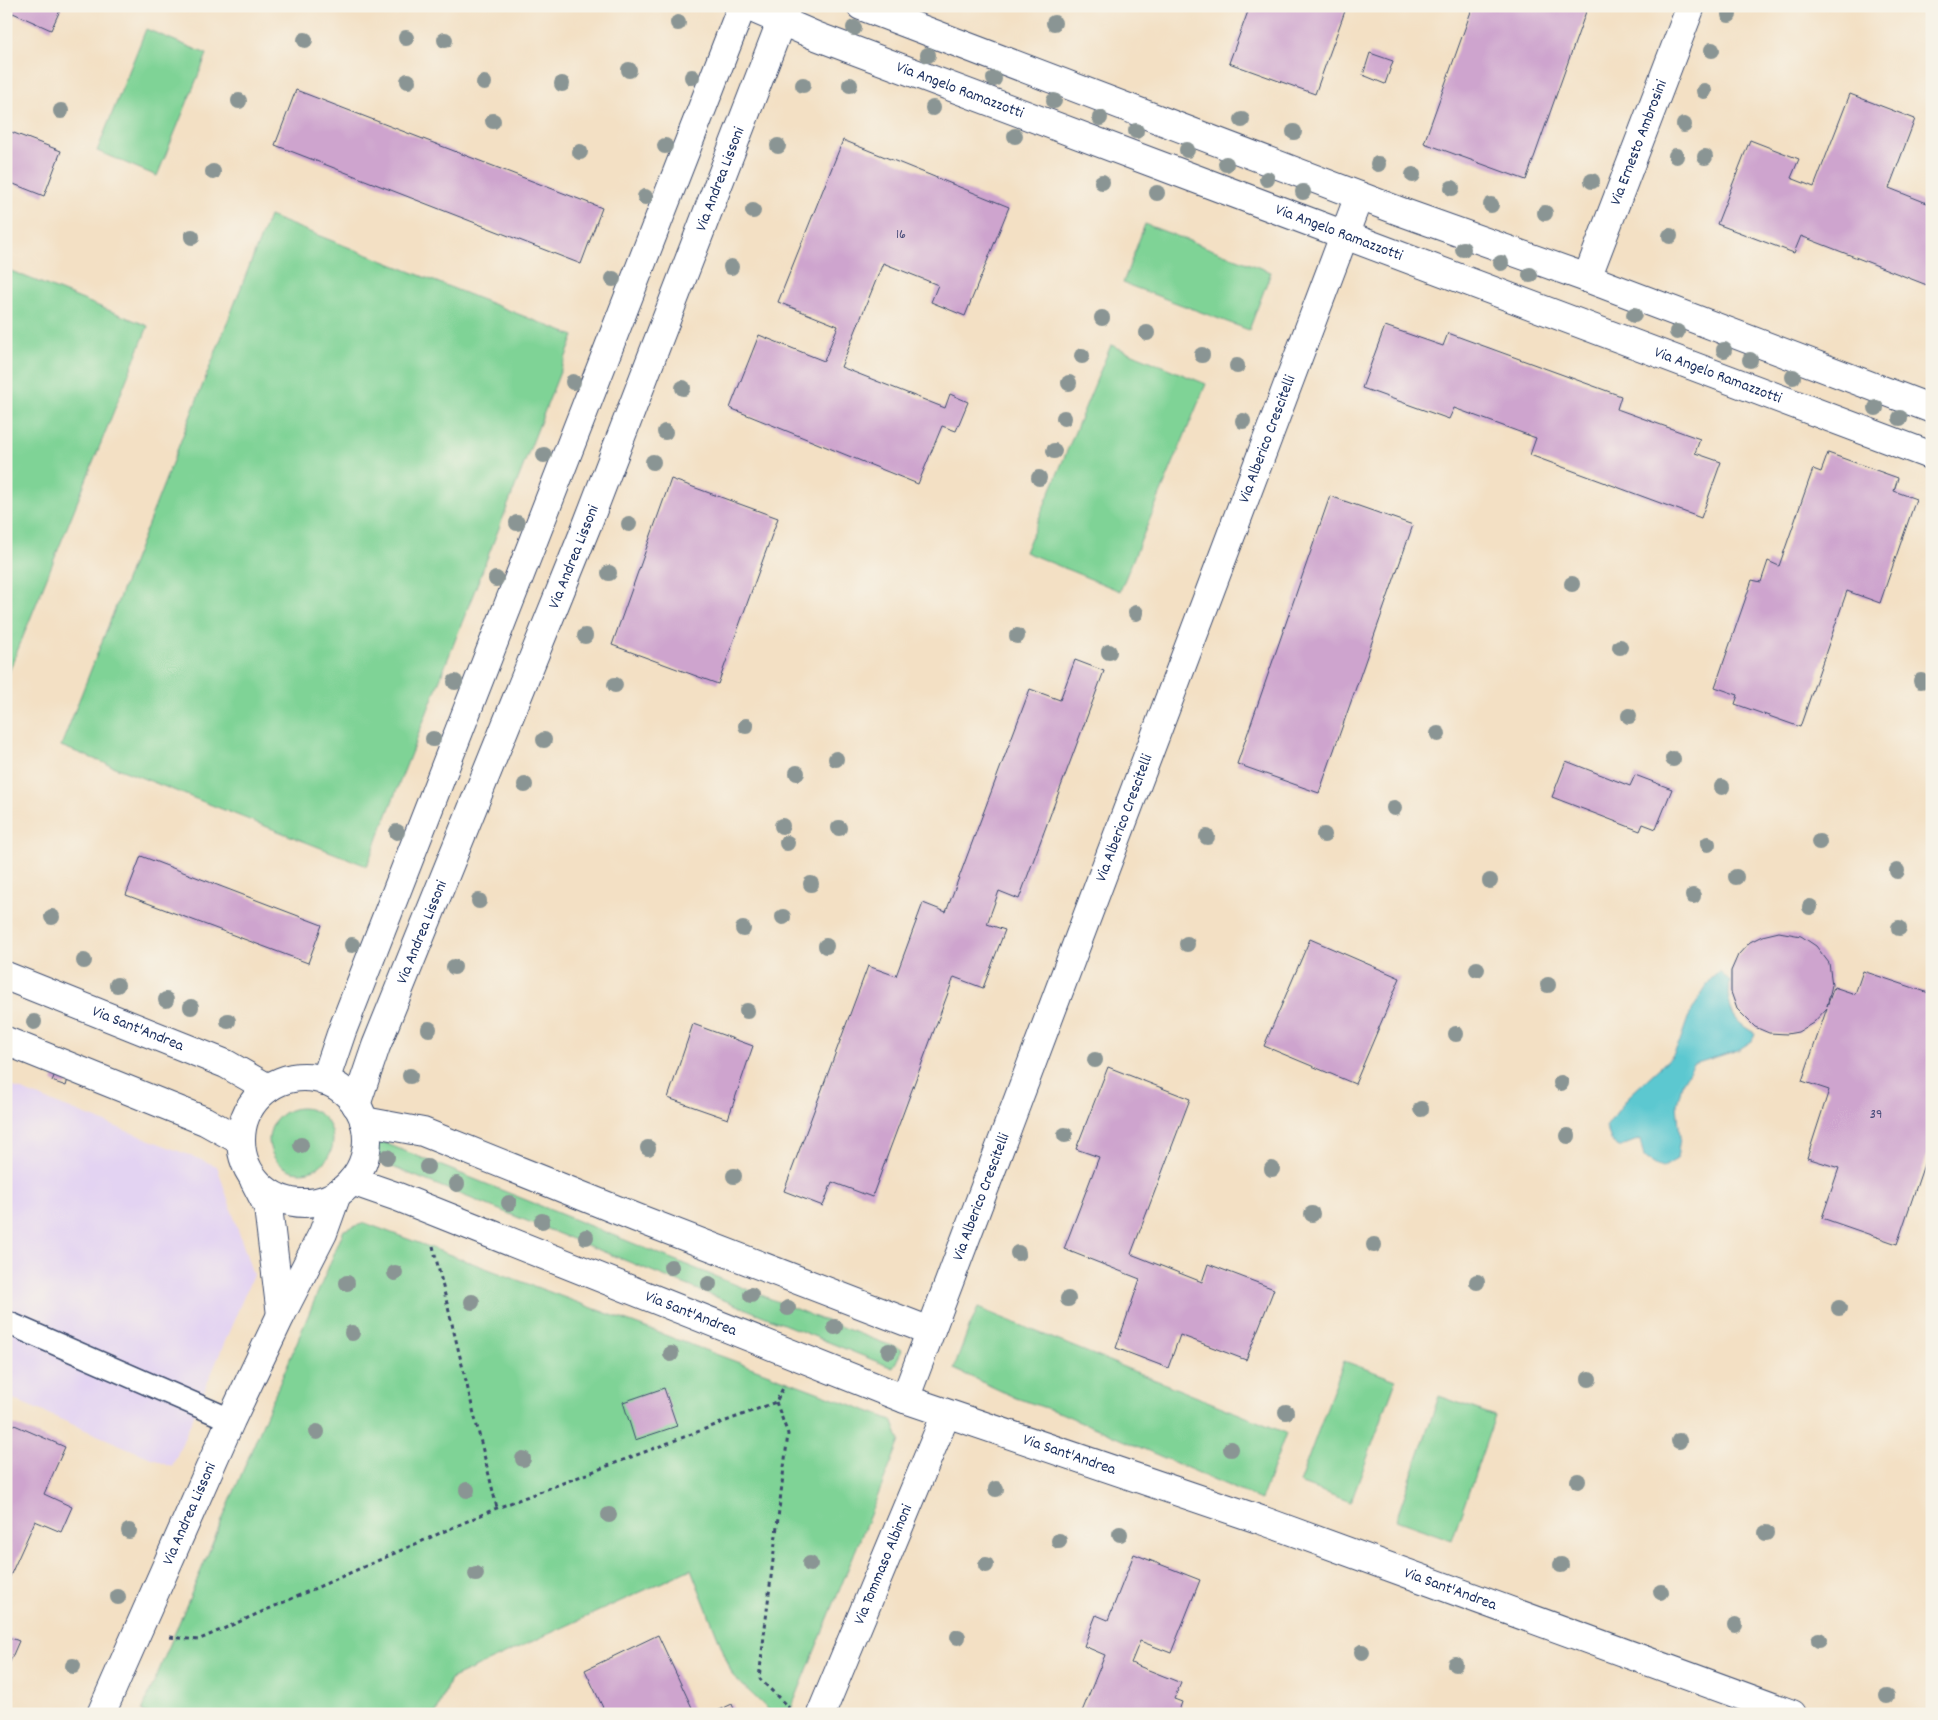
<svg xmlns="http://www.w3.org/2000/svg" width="1938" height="1720" font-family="Dekko,sans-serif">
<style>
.built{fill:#e3d3f2}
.green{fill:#7fd396;stroke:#4d817a}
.water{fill:#5bc8d0;stroke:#3b7c97}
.building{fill:#cea4ce}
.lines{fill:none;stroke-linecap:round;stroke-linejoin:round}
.service-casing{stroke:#3b4a6d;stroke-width:25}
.minor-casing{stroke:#3b4a6d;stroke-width:30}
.tertiary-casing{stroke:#3b4a6d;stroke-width:30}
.path{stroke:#3b4a6d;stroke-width:3;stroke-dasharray:4 4;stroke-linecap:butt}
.service{stroke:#fff;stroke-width:22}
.minor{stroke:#fff;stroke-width:28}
.tertiary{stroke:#fff;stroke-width:28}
.tree{fill:#8a9594}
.labels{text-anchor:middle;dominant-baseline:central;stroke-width:5;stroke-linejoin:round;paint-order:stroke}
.number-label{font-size:14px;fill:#484c7a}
.street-label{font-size:16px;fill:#1b2f5e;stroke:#f7f3e8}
</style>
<rect width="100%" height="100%" fill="#f7f3e8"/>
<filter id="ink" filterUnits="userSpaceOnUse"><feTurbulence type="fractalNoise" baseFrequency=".02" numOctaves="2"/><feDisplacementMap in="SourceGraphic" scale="10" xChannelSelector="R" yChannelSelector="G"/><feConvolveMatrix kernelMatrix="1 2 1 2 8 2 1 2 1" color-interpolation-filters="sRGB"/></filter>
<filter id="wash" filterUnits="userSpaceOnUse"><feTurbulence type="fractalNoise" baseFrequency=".0096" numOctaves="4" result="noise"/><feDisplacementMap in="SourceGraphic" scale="20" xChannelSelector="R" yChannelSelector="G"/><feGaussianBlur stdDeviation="1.12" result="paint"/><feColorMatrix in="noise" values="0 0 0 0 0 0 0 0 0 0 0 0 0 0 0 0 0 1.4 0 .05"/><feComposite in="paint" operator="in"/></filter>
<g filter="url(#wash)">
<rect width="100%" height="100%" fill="#f3e0c4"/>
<path class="built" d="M6,1084l211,82 36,109 -81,192 -166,-71z"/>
<path class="green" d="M146,29l61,25 -50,122 -60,-25z
M269,216l305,120 -207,530 -306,-120z
M1145,224l126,48 -22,58 -126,-47z
M6,269l142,57 -142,353z
M1111,345l95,39 -86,207 -95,-39z
M269 1140a32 32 0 1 1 64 0a32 32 0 1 1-64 0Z
M375,1139l443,179 84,32 -9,18 -523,-210z
M365,1223l527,197 8,21 -111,273h-16l-40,-38 -42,-107 -241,110 -14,35h-288l-6,-3 202,-481z
M978,1308l308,125 -25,67 -200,-87 -45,-15 -62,-29 14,-39z
M1344,1361l52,19 -45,122 -52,-19z
M1439,1396l56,20 -43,124 -56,-20z"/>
<path class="water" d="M1720,971l10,10c-3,26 1,40 25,52l-3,8 -14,9 -44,14 -11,17 -6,23 3,34 -3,21 -15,9 -18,-11 -4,-18 -21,8 -7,-5 -6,-15 22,-30 45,-42 7,-14 8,-23 14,-25 9,-14z"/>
<g id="blocks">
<path class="building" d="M6,6h56l-11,24 -38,-17 -7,15z
M1250,6h82l13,5 -30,83 -86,-31z
M1473,6h115l-62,174 -102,-37z
M1370,53l23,8 -8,23 -22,-9z
M296,90l306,118 -21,56 -306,-119z
M1850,94l65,25 -26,69 43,17v82l-131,-51 -7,17 -77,-29 33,-84 49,19 -8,19 23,9z
M6,130l55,21 -17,45 -38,-15z
M843,140l166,67 -44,109 -34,-14 7,-17 -55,-22 -42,104 104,41 5,-14 18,8 -12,29 -14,-5 -24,58 -188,-76 29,-73 65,26 14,-35 -60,-24z
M1385,326l58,20 5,-13 173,63 -4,13 83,30 -5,14 26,9 -20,56 -171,-63 6,-17 -82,-30 -5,11 -87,-31z
M1828,453l70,25 -4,13 22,8 -36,104 -33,-12 -47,136 -65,-23 3,-9 -23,-8 37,-107 9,2 7,-21 11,5 34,-97 8,3z
M671,479l107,39 -60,166 -106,-39z
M1330,496l83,29 -94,268 -82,-29z
M1075,660l29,11 -85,228 -20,-8 -12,33 18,6 -22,58 -29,-11 -82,220 -40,-15 -9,24 -39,-15 84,-225 28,10 27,-73 23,9 84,-223 30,11z
M1566,761l64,25 5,-11 37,14 -16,40 -13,-5 -3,7 -88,-34z
M141,856l181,69 -14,38 -182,-68z
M1779,932l22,4 15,10 13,17 3,22 -5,21 7,-19 21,7 8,-23 69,23v147l-35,103 -75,-26 17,-50 -32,-10 22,-68 -27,-9 25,-73 -14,15 -15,9 -11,2 -18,-1 -14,-6 -18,-18 -6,-17v-21l7,-16 12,-13 12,-6z
M1310,939l90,39 -45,106 -91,-38z
M693,1024l60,22 -25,73 -60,-21z
M1108,1067l82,32 -59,155 71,28 6,-18 66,25 -28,71 -66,-25 -12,33 -52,-20 24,-69 -76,-30 35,-92 -23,-8z
M55,1074l13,5 -2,7 -14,-5z
M664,1388l13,38 -42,14 -12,-38z
M10,1423l55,24 -21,47 28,13 -11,25 -26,-11 -29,64v-153z
M1134,1554l66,26 -29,73 -31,-12 -9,22 50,20 -7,16 8,3 -4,12h-97l24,-59 -21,-9 12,-31 12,5z
M658,1635l37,79h-89l-21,-44z
M6,1636l13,5 -10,23 -3,-1z
M732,1704l4,10h-25z"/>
</g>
</g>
<g filter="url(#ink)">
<use href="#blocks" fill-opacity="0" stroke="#3b4a6d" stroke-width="1"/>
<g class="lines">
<g class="service-casing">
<path id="service" d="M6,1322l225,98"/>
</g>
<g class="minor-casing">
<g id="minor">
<path id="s1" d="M1587,278l104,-272"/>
<path id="s2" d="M6,976l220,88 42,24"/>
<path d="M6,1041l199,80 36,20"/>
<circle cx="304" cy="1140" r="63"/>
<path d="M325,1081l17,-50 400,-1025"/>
<path id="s3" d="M356,1105l20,-59 211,-521 200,-519"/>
<path d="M364,1121l59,11 214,86 293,113"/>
<path d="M254,1180l14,27 13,108"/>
<path id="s4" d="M352,1181l46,16 507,202 359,122 528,193"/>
<path id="s5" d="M905,1399l454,-1203"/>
<path id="s6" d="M101,1714l130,-294 50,-105 42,-82 14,-39"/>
<path id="s7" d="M821,1714l125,-300"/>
</g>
</g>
<g class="tertiary-casing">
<g id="tertiary">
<path id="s8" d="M747,6l69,30 1116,420"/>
<path d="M861,6l538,205 188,67 345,131"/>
</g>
</g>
<path class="path" d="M433,1246l64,262
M776,1402l12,32 -29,244 30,30
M170,1637l28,3 299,-132 279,-106 8,-16"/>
<use href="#service" class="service"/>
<use href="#minor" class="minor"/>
<use href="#tertiary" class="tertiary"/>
</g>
<g class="tree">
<circle cx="1729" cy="15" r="8"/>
<circle cx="678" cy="23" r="8"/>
<circle cx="1054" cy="23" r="8"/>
<circle cx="854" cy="28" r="8"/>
<circle cx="406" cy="38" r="8"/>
<circle cx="305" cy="40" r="8"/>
<circle cx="445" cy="40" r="8"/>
<circle cx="1712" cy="50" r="8"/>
<circle cx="928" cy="55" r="8"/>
<circle cx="629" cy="70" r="8"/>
<circle cx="692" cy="77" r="8"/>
<circle cx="994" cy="79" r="8"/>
<circle cx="408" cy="81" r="8"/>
<circle cx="484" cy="83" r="8"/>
<circle cx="562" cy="84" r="8"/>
<circle cx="803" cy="85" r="8"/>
<circle cx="850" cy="85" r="8"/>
<circle cx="1704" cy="91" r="8"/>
<circle cx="239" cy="101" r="8"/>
<circle cx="1054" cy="101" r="8"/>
<circle cx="933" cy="108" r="8"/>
<circle cx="61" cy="111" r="8"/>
<circle cx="1100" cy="118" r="8"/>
<circle cx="1242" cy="120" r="8"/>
<circle cx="493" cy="121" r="8"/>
<circle cx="1684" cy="125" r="8"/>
<circle cx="1136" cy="131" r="8"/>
<circle cx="1294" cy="132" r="8"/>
<circle cx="1015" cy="136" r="8"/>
<circle cx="665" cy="146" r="8"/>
<circle cx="778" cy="146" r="8"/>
<circle cx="1187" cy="150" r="8"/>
<circle cx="580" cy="152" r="8"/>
<circle cx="1676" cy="156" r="8"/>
<circle cx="1705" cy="157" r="8"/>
<circle cx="1226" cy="164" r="8"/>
<circle cx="1378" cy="164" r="8"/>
<circle cx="213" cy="172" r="8"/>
<circle cx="1413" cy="175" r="8"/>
<circle cx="1267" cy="179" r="8"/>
<circle cx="1592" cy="181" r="8"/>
<circle cx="1102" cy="182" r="8"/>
<circle cx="1452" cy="188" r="8"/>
<circle cx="1303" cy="192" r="8"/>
<circle cx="1157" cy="193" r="8"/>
<circle cx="645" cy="197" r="8"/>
<circle cx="1491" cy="205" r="8"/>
<circle cx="753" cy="211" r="8"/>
<circle cx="1545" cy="213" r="8"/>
<circle cx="1670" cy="236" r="8"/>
<circle cx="192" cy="237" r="8"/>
<circle cx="1463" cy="249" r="8"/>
<circle cx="1501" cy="263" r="8"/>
<circle cx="731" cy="267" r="8"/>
<circle cx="1530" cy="275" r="8"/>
<circle cx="613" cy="279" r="8"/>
<circle cx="1634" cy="315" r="8"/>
<circle cx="1102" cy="318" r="8"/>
<circle cx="1677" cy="332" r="8"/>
<circle cx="1147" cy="333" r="8"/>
<circle cx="1724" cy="350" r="8"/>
<circle cx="1202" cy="355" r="8"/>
<circle cx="1082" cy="356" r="8"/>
<circle cx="1750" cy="360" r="8"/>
<circle cx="1237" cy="366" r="8"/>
<circle cx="1793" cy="377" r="8"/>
<circle cx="573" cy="382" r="8"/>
<circle cx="1069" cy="383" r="8"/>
<circle cx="683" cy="388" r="8"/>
<circle cx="1876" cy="408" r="8"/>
<circle cx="1064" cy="418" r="8"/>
<circle cx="1900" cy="418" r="8"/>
<circle cx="1243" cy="421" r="8"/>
<circle cx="665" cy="432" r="8"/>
<circle cx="1054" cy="451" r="8"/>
<circle cx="544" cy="455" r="8"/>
<circle cx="653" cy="462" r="8"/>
<circle cx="1039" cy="478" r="8"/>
<circle cx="517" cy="523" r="8"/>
<circle cx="629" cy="524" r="8"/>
<circle cx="609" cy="573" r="8"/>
<circle cx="496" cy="579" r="8"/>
<circle cx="1572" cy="584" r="8"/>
<circle cx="1136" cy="613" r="8"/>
<circle cx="585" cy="636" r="8"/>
<circle cx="1017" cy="636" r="8"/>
<circle cx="1620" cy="647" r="8"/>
<circle cx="1109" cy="652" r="8"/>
<circle cx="1921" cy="681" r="8"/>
<circle cx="455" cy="682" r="8"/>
<circle cx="615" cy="685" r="8"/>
<circle cx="1629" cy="716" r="8"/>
<circle cx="746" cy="726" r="8"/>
<circle cx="1438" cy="734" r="8"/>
<circle cx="433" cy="739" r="8"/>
<circle cx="544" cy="740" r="8"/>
<circle cx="836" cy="759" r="8"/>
<circle cx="1673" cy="759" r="8"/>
<circle cx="797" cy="773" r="8"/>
<circle cx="525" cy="785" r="8"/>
<circle cx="1722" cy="787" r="8"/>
<circle cx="1394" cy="808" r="8"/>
<circle cx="782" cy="826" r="8"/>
<circle cx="839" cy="828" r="8"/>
<circle cx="397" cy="832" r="8"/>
<circle cx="1324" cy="835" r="8"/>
<circle cx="1207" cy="837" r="8"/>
<circle cx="1819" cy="842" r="8"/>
<circle cx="787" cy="843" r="8"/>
<circle cx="1708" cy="844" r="8"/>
<circle cx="1897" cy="871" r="8"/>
<circle cx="1736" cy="877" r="8"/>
<circle cx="1490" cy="881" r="8"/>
<circle cx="811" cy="884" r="8"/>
<circle cx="1693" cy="896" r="8"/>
<circle cx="479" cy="901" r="8"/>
<circle cx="1810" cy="907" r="8"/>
<circle cx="52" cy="917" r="8"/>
<circle cx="783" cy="917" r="8"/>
<circle cx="1899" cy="928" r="8"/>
<circle cx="743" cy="929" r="8"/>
<circle cx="1187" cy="944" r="8"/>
<circle cx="352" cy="945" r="8"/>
<circle cx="826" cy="946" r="8"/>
<circle cx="84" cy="961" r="8"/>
<circle cx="454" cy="967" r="8"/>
<circle cx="1477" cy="969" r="8"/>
<circle cx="117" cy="985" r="8"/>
<circle cx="1548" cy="985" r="8"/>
<circle cx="166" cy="1000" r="8"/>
<circle cx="191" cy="1007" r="8"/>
<circle cx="747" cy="1011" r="8"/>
<circle cx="228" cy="1021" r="8"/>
<circle cx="34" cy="1022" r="8"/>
<circle cx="429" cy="1029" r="8"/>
<circle cx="1456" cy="1034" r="8"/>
<circle cx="1095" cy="1060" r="8"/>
<circle cx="410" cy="1076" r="8"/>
<circle cx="1561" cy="1083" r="8"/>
<circle cx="1421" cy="1109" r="8"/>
<circle cx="1065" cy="1135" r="8"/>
<circle cx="1568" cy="1136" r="8"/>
<circle cx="301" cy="1145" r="8"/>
<circle cx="648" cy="1148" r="8"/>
<circle cx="387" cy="1157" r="8"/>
<circle cx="427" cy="1167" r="8"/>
<circle cx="1272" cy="1169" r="8"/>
<circle cx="734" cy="1176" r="8"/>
<circle cx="457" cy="1184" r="8"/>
<circle cx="509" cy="1203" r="8"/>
<circle cx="1312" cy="1214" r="8"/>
<circle cx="542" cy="1221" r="8"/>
<circle cx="586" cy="1237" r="8"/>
<circle cx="1374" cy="1245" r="8"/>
<circle cx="1018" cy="1253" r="8"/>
<circle cx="671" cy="1267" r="8"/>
<circle cx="395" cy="1273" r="8"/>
<circle cx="1477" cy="1282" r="8"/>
<circle cx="347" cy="1283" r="8"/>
<circle cx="709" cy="1284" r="8"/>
<circle cx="751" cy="1295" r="8"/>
<circle cx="1068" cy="1299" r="8"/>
<circle cx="472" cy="1302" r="8"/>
<circle cx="788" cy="1308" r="8"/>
<circle cx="1839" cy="1308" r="8"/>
<circle cx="835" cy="1327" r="8"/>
<circle cx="352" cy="1333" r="8"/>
<circle cx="889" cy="1351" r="8"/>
<circle cx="671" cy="1354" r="8"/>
<circle cx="1589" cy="1379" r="8"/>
<circle cx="1286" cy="1412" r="8"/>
<circle cx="317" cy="1432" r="8"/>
<circle cx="1679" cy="1441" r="8"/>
<circle cx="1231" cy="1449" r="8"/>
<circle cx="523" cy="1459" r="8"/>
<circle cx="1578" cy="1481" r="8"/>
<circle cx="996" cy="1489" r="8"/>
<circle cx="467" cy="1490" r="8"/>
<circle cx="609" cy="1515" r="8"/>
<circle cx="129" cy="1531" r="8"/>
<circle cx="1766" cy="1533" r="8"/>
<circle cx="1120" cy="1534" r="8"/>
<circle cx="1059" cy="1541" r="8"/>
<circle cx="810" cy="1564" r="8"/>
<circle cx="986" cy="1565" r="8"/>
<circle cx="1561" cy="1565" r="8"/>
<circle cx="476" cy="1574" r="8"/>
<circle cx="1661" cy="1592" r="8"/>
<circle cx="118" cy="1597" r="8"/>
<circle cx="1735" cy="1625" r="8"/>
<circle cx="958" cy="1637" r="8"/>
<circle cx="1819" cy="1640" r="8"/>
<circle cx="1362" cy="1652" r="8"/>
<circle cx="1455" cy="1664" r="8"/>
<circle cx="73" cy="1666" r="8"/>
<circle cx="1887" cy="1696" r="8"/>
</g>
</g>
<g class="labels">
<g class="number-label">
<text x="901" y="235">16</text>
<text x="1876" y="1115">39</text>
</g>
<g class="street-label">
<text stroke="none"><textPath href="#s8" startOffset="229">Via Angelo Ramazzotti</textPath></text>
<text stroke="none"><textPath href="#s1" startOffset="145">Via Ernesto Ambrosini</textPath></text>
<text stroke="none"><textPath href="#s3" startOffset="995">Via Andrea Lissoni</textPath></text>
<text stroke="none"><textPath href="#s8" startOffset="634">Via Angelo Ramazzotti</textPath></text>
<text stroke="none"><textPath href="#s8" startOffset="1039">Via Angelo Ramazzotti</textPath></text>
<text stroke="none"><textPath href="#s5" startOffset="1026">Via Alberico Crescitelli</textPath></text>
<text stroke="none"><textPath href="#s3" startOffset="590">Via Andrea Lissoni</textPath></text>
<text stroke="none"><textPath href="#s5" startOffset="621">Via Alberico Crescitelli</textPath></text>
<text stroke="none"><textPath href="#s3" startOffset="185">Via Andrea Lissoni</textPath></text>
<text stroke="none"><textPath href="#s2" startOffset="142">Via Sant'Andrea</textPath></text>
<text stroke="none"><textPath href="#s5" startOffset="216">Via Alberico Crescitelli</textPath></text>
<text stroke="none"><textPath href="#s4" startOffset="364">Via Sant'Andrea</textPath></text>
<text stroke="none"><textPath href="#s4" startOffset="768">Via Sant'Andrea</textPath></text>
<text stroke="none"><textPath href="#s6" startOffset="219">Via Andrea Lissoni</textPath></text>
<text stroke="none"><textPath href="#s7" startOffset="162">Via Tommaso Albinoni</textPath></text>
<text stroke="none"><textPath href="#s4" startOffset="1172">Via Sant'Andrea</textPath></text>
</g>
</g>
<rect width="1938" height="1720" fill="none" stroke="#f7f3e8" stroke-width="25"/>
</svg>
